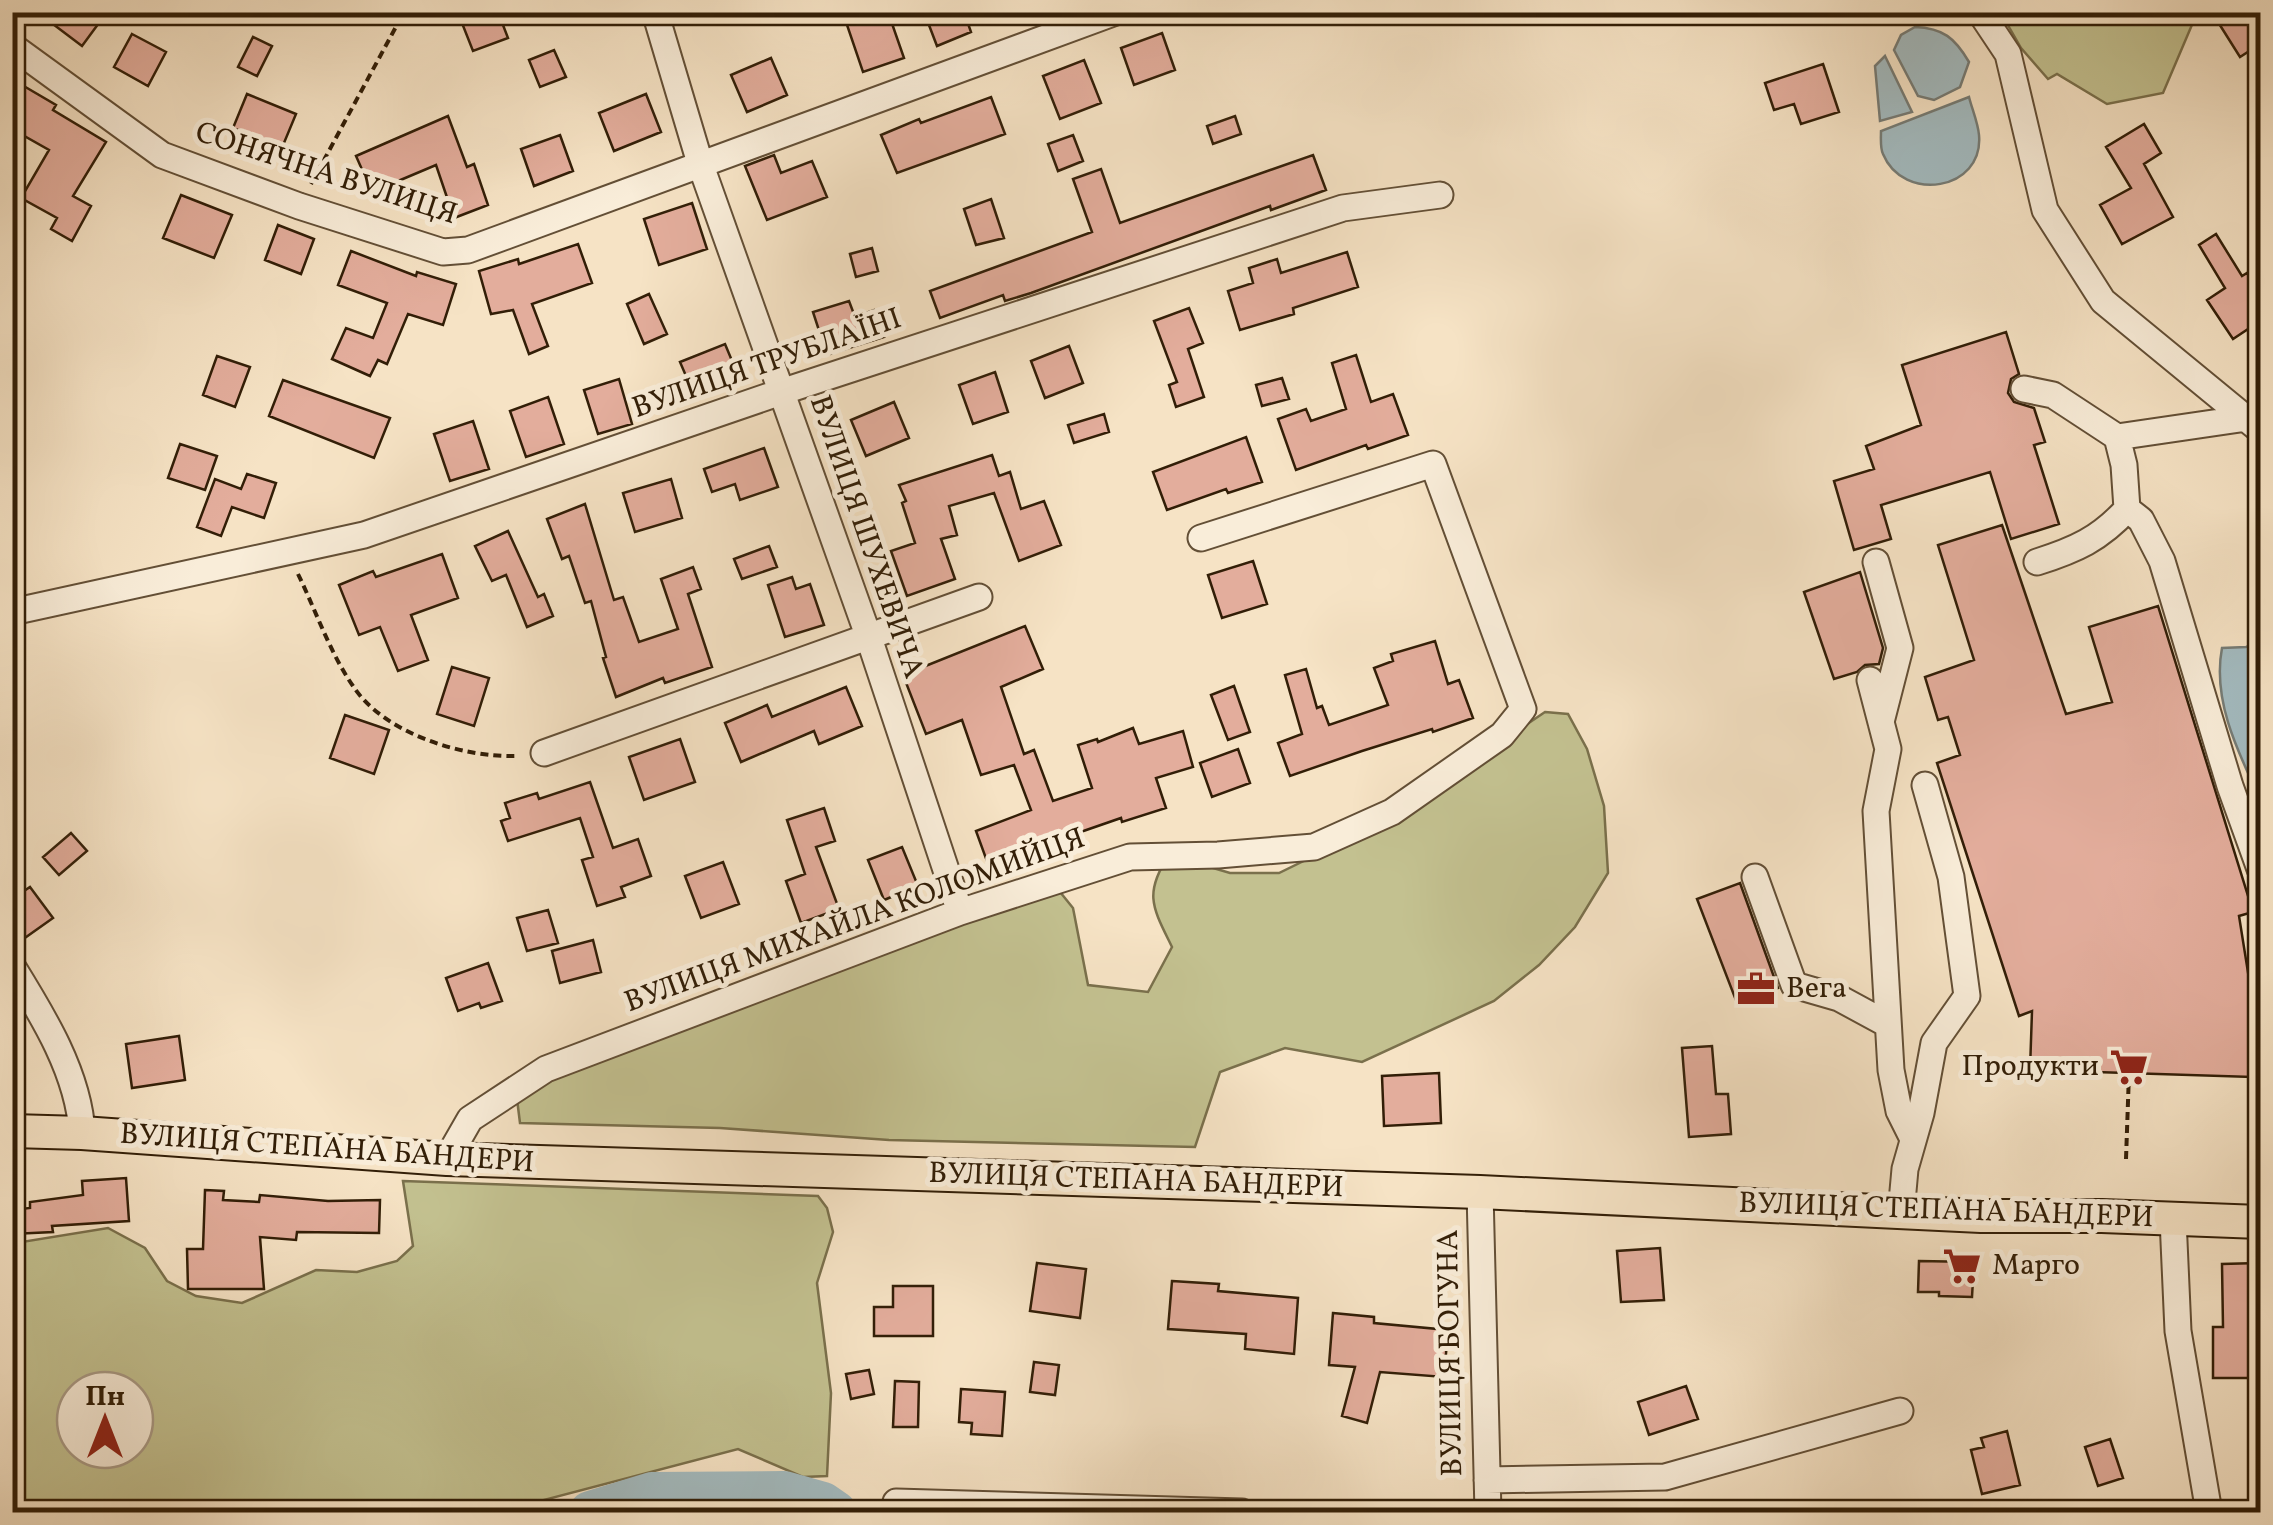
<svg xmlns="http://www.w3.org/2000/svg" width="2273" height="1525" font-family="Vollkorn,serif">
<style>
.green{fill:#c3c190;stroke:#7a704c;stroke-width:2.5;fill-rule:evenodd}
.water{fill:#a3bbc0;stroke:#767c76;stroke-width:2.5}
.lines{fill:none;stroke-linecap:round;stroke-linejoin:round}
.river{stroke:#a3bbc0;stroke-width:42}
.building{fill:#e3ad9c;stroke:#321e07;stroke-width:2.5}
.minor-casing{stroke:#634f36;stroke-width:29}
.major-casing{stroke:#321e07;stroke-width:36}
.path{stroke:#321e07;stroke-width:4;stroke-dasharray:8 5;stroke-linecap:butt}
.minor{stroke:#f9edd9;stroke-width:25}
.major{stroke:#f6e3c5;stroke-width:32}
.labels{text-anchor:middle;dominant-baseline:central;stroke-width:10;stroke-linejoin:round;paint-order:stroke}
.street-label{font-size:30px;fill:#321e07;stroke:#f9edd9}
.poi-label{font-size:30px;fill:#321e07;stroke:#f9edd9;text-anchor:start}
</style>
<rect width="100%" height="100%" fill="#f6e3c5"/>
<filter id="stains"><feTurbulence type="fractalNoise" baseFrequency=".002" numOctaves="4"/><feColorMatrix values="0 0 0 0 .2 0 0 0 0 .09 0 0 0 0 .02 0 0 0 .5 -.17"/></filter>
<radialGradient id="worn" r=".72"><stop offset=".6" stop-color="#630" stop-opacity="0"/><stop offset="1" stop-color="#630" stop-opacity=".3"/></radialGradient>
<path class="green" d="M2001,13h196l-34,80 -56,11 -50,-30 -9,5 -27,-31z
M1545,712l23,2 19,35 17,57 4,67 -33,54 -36,38 -45,36 -132,61 -77,-14 -65,24 -25,75 -306,-7 -169,-12 -200,-5 -4,-32 540,-204 17,21 15,77 60,7 24,-45c-19,-39 -29,-53 -3,-92l61,18h49l104,-51z
M403,1181l415,15 9,12 6,24 -16,51 14,110 -4,83 -24,1 -65,-28 -221,58 2,5h-506v-272l3,3 92,-15 37,20 22,33 29,15 46,7 74,-33 41,2 40,-11 16,-15zM75,1390h60v60h-60z"/>
<path class="water" d="M1915,27c28,1 40,11 54,35l-9,25 -26,13 -16,-4 -24,-46 7,-15z
M1885,56l27,56 -32,9 -5,-55z
M1969,97c3,12 9,26 10,38 5,56 -76,68 -96,19 -3,-6 -2,-16 -2,-23z
M2260,640v159c-22,-47 -48,-99 -38,-151l24,-1z"/>
<g class="lines">
<path class="river" d="M590,1512l62,-19 132,-1 39,11 13,9"/>
</g>
<path class="building" d="M37,12h70l-25,34z
M476,12h22l10,26 -35,13 -13,-33z
M872,12h16l16,46 -41,14 -17,-50z
M924,12h40l7,20 -34,14z
M2233,12h27v32l-20,13 -22,-35z
M1162,33l13,37 -41,15 -13,-37z
M132,34l34,18 -18,34 -34,-19z
M253,37l19,9 -15,30 -19,-9z
M554,50l12,27 -26,10 -11,-27z
M771,58l16,37 -40,17 -16,-37z
M1084,60l17,43 -41,16 -17,-43z
M1823,64l16,48 -38,12 -7,-20 -20,6 -9,-27z
M22,85l34,20 -3,5 53,32 -33,54 18,10 -19,35 -21,-12 6,-11 -36,-20 28,-48 -37,-21v-27z
M247,94l49,20 -17,41 -23,-9 3,-7 -26,-11z
M646,94l15,38 -47,19 -15,-38z
M991,97l14,37 -108,39 -16,-38 38,-16 2,4z
M448,116l19,51 7,-3 14,41 -34,13 -18,-53 -64,27 -16,-36z
M1235,116l6,18 -28,10 -6,-18z
M2144,124l17,29 -17,11 29,53 -51,27 -22,-39 31,-17 -25,-41z
M560,135l13,36 -39,15 -13,-37z
M1073,135l10,26 -25,10 -10,-27z
M774,155l7,18 31,-12 15,36 -60,23 -22,-54z
M1313,155l13,35 -55,20 -1,-4 -239,87 -26,8 -2,-6 -63,23 -10,-27 162,-59 -19,-53 28,-10 19,54z
M181,195l51,20 -18,43 -51,-20z
M991,199l13,39 -28,7 -12,-36z
M692,203l15,46 -48,16 -15,-46z
M278,225l36,14 -13,35 -36,-14z
M2216,234l26,42 5,-3 13,20v28l-27,18 -26,-39 18,-12 -26,-43z
M578,244l14,39 -60,21 16,42 -19,8 -16,-44 -22,4 -12,-43 39,-12 1,5z
M872,248l6,23 -22,6 -6,-23z
M351,251l65,25 1,-4 39,12 -13,41 -35,-11 -21,50 -9,-4 -8,16 -38,-17 14,-31 27,10 14,-35 -49,-18z
M1347,252l11,35 -65,21 1,6 -54,16 -12,-39 25,-8 -4,-15 28,-9 4,14z
M649,294l18,40 -23,10 -17,-40z
M849,301l6,16 19,-7 10,27 -57,18 -14,-43z
M1189,308l14,35 -15,6 16,48 -28,10 -7,-22 8,-3 -23,-61z
M2006,332l13,42 -8,5 -3,14 6,9 20,6 11,34 -11,3 25,79 -48,15 -21,-67 -109,33 10,34 -37,11 -20,-69 40,-12 -8,-23 55,-21 -19,-60z
M725,344l15,36 -37,15 -6,-15 -8,3 -9,-21z
M1069,346l14,37 -38,15 -14,-37z
M1356,355l15,47 22,-8 15,41 -40,14 -2,-4 -70,25 -18,-51 28,-10 5,12 35,-12 -14,-46z
M217,356l33,11 -15,40 -32,-12z
M995,372l13,40 -35,12 -14,-39z
M1282,378l7,21 -27,7 -6,-21z
M619,379l13,45 -34,10 -14,-44z
M283,380l107,38 -16,40 -105,-42z
M548,397l16,47 -38,13 -16,-46z
M894,402l15,36 -43,18 -15,-36z
M1104,414l5,18 -35,11 -6,-18z
M473,421l16,48 -39,12 -16,-47z
M1246,437l16,45 -34,11 -2,-4 -59,21 -14,-38z
M180,444l37,12 -12,34 -37,-12z
M764,448l14,39 -38,13 -5,-16 -23,8 -8,-23z
M992,455l7,21 11,-4 11,37 23,-8 17,44 -42,16 -25,-68 -45,13 8,29 -16,4 14,40 -48,17 -16,-45 24,-8 -13,-40 4,-2 -7,-16z
M247,474l29,9 -12,35 -32,-11 -11,29 -24,-9 18,-48 26,10z
M671,479l11,39 -47,14 -12,-39z
M585,504l29,96 9,-3 16,45 39,-13 -17,-50 32,-12 8,22 -13,5 24,73 -47,16 -2,-5 -47,19 -13,-39 3,-1 -15,-56 -6,2 -16,-47 -7,3 -15,-40z
M2002,525l64,189 46,-12 -23,-75 69,-21 95,306 -14,4 15,94 -2,67 -222,-7 2,-59 -13,5 -82,-253 23,-8 -12,-38 -10,3 -13,-43 49,-17 -36,-115z
M508,531l30,66 6,-3 9,22 -26,11 -21,-52 -14,6 -17,-35z
M769,546l8,21 -35,12 -8,-20z
M442,554l16,44 -47,17 17,45 -30,11 -18,-44 -21,8 -20,-50 34,-14 3,6z
M1253,561l14,43 -45,14 -14,-43z
M1860,572l23,76 -4,16 -14,1 -8,7 -23,7 -30,-87z
M792,577l4,12 14,-5 14,41 -39,12 -17,-52z
M1025,626l18,43 -42,18 23,67 10,-4 19,51 39,-13 -14,-43 19,-6 1,3 35,-14 6,16 44,-13 10,36 -37,11 10,30 -44,14 -1,-4 -133,46 -12,-33 55,-21 -17,-45 -33,10 -19,-55 -36,14 -23,-59z
M1435,641l13,43 11,-4 14,38 -40,14 -1,-3 -70,22 -72,25 -12,-33 24,-9 -17,-59 21,-6 11,39 5,-2 7,19 59,-20 -14,-37 19,-7 -2,-7z
M452,667l37,11 -15,48 -37,-12z
M1234,686l16,46 -22,8 -17,-45z
M846,687l16,39 -43,18 -5,-13 -73,31 -16,-39 42,-18 5,12z
M345,715l44,15 -15,44 -44,-16z
M680,739l15,43 -51,18 -15,-43z
M1238,749l12,34 -38,14 -12,-34z
M590,782l23,66 25,-9 13,37 -30,11 4,10 -28,9 -15,-46 11,-3 -13,-39 -72,23 -7,-20 9,-3 -5,-15 32,-10 2,6z
M824,808l11,33 -19,6 23,62 -38,14 -15,-42 19,-7 -18,-54z
M71,833l16,18 -28,24 -16,-18z
M902,847l16,39 -34,14 -16,-40z
M723,862l16,42 -38,14 -16,-42z
M1740,883l38,105 -41,15 -40,-104z
M30,887l23,31 -41,29v-48z
M548,910l10,33 -31,8 -10,-33z
M593,940l8,32 -41,11 -8,-32z
M488,963l14,38 -21,7 -2,-5 -21,8 -12,-33z
M179,1036l6,44 -53,8 -6,-44z
M1712,1046l4,48h12l3,40 -42,3 -7,-89z
M1439,1073l2,50 -57,3 -2,-50z
M126,1178l3,43 -77,5 1,6 -41,2v-24l18,-2v-6l53,-7 -1,-14z
M205,1190l19,1 -1,9 36,2 1,-7 68,6 52,-1 -1,33 -82,-1 -1,8 -36,-3 4,52h-76l-1,-40h16z
M1660,1248l4,52 -43,2 -4,-51z
M1919,1261l55,1 -2,35 -33,-1v-4h-21z
M1037,1263l49,6 -6,49 -50,-7z
M2258,1263l1,47h-6v68h-40v-51h10l-1,-63z
M1172,1281l47,3 -1,7 80,7 -4,56 -49,-5 1,-15 -78,-5z
M893,1286h40v50h-59v-29h19z
M1333,1313l41,4v6l74,7 -4,47 -64,-5 -13,51 -25,-7 13,-49 -26,-2z
M1034,1362l25,3 -4,30 -25,-3z
M869,1370l5,24 -23,5 -5,-25z
M895,1381l24,1 -1,45h-25z
M1686,1386l12,33 -49,16 -11,-33z
M961,1389l44,3 -3,44 -31,-2 1,-11 -13,-1z
M2007,1431l13,54 -38,9 -11,-44 13,-3 -3,-9z
M2110,1439l13,39 -25,8 -13,-39z"/>
<g class="lines">
<g class="minor-casing">
<path id="minor" d="M655,12l45,151 168,472 92,277
M1980,12l28,42 37,156 58,91 157,129
M12,46l150,109 137,51 144,46 25,-2 648,-238
M2024,389l29,6 64,42 7,28 3,44 14,11 21,41 68,225 30,83
M2117,437l130,-19
M1876,562l24,86 -19,74
M2037,562c38,-12 63,-23 90,-53
M12,612l352,-77 417,-143 562,-184 97,-13
M1870,680l18,69 -12,62 15,259 8,41 14,28
M544,753l435,-156
M1755,877l39,108 45,13 48,26
M12,966c31,50 67,108 70,167
M447,1159l23,-40 76,-50 414,-157 170,-55 88,-2 96,-8 78,-35 110,-77 21,-26 -90,-245 -232,74
M1480,1192l8,320
M1901,1213l4,-44 16,-56 13,-70 33,-47 -16,-119 -26,-92
M2173,1219l5,112 31,181
M1487,1480l178,-3 235,-66
M896,1502l346,10"/>
</g>
<g class="major-casing">
<path id="major" d="M12,1131l70,2 365,26 1033,33 501,24h121l158,6"/>
</g>
<path class="path" d="M311,184l93,-172
M298,574c18,37 32,79 55,112 31,48 111,72 165,70
M2126,1159l3,-86"/>
<use href="#minor" class="minor"/>
<use href="#major" class="major"/>
</g>
<defs>
<g id="office-bare" transform="scale(3)"><path d="M-6-3h4V-5.5h4V-3h4V5H-6ZM-1-4.5V-3h2v-1.5ZM-6 0V1H6V0Z" fill="#8f2418" stroke="#f9edd9" stroke-width="2.5" paint-order="stroke"/></g>
<g id="supermarket-bare" transform="scale(3)"><path d="M-6-5.5h2.5l.6 2H6L4.5 2H-2.5L-4.4-4H-6ZM-1.5 3.2a1.3 1.3 0 1 0 .1 0ZM3 3.2a1.3 1.3 0 1 0 .1 0Z" fill="#8f2418" stroke="#f9edd9" stroke-width="2.5" paint-order="stroke"/></g>
</defs>
<g fill-rule="evenodd">
<use href="#office-bare" x="1756" y="989"/>
<use href="#supermarket-bare" x="2129" y="1067"/>
<use href="#supermarket-bare" x="1962" y="1266"/>
</g>
<g class="labels">
<g class="street-label">
<text transform="translate(326 174) rotate(18)">СОНЯЧНА ВУЛИЦЯ</text>
<text transform="translate(767 364) rotate(-19)">ВУЛИЦЯ ТРУБЛАЇНІ</text>
<text transform="translate(866 537) rotate(71)">ВУЛИЦЯ ШУХЕВИЧА</text>
<text transform="translate(855 921) rotate(-20)">ВУЛИЦЯ МИХАЙЛА КОЛОМИЙЦЯ</text>
<text transform="translate(327 1149) rotate(4)">ВУЛИЦЯ СТЕПАНА БАНДЕРИ</text>
<text transform="translate(1136 1181) rotate(2)">ВУЛИЦЯ СТЕПАНА БАНДЕРИ</text>
<text transform="translate(1946 1211) rotate(2)">ВУЛИЦЯ СТЕПАНА БАНДЕРИ</text>
<text transform="translate(1451 1353) rotate(-91)">ВУЛИЦЯ БОГУНА</text>
</g>
<g class="poi-label">
<text x="1786" y="989">Вега</text>
<text x="2099" y="1067" text-anchor="end">Продукти</text>
<text x="1992" y="1266">Марго</text>
</g>
</g>
<rect width="2273" height="1525" fill="none" stroke="#f6e3c5" stroke-width="50"/>
<rect x="15" y="15" width="2243" height="1495" fill="none" stroke="#321e07" stroke-width="5"/>
<rect x="25" y="25" width="2223" height="1475" fill="none" stroke="#321e07" stroke-width="2.5"/>
<g transform="translate(105 1420)"><circle r="48" fill="#f9edd9" stroke="#a99a85" stroke-width="2.5"/>
<path d="M0-8L18 38L0 25L-18 38Z" fill="#8f2418"/>
<text y="-15" font-size="28" font-weight="bold" text-anchor="middle" fill="#321e07">Пн</text>
</g>
<rect width="100%" height="100%" filter="url(#stains)"/>
<rect width="100%" height="100%" fill="url(#worn)"/>
</svg>
